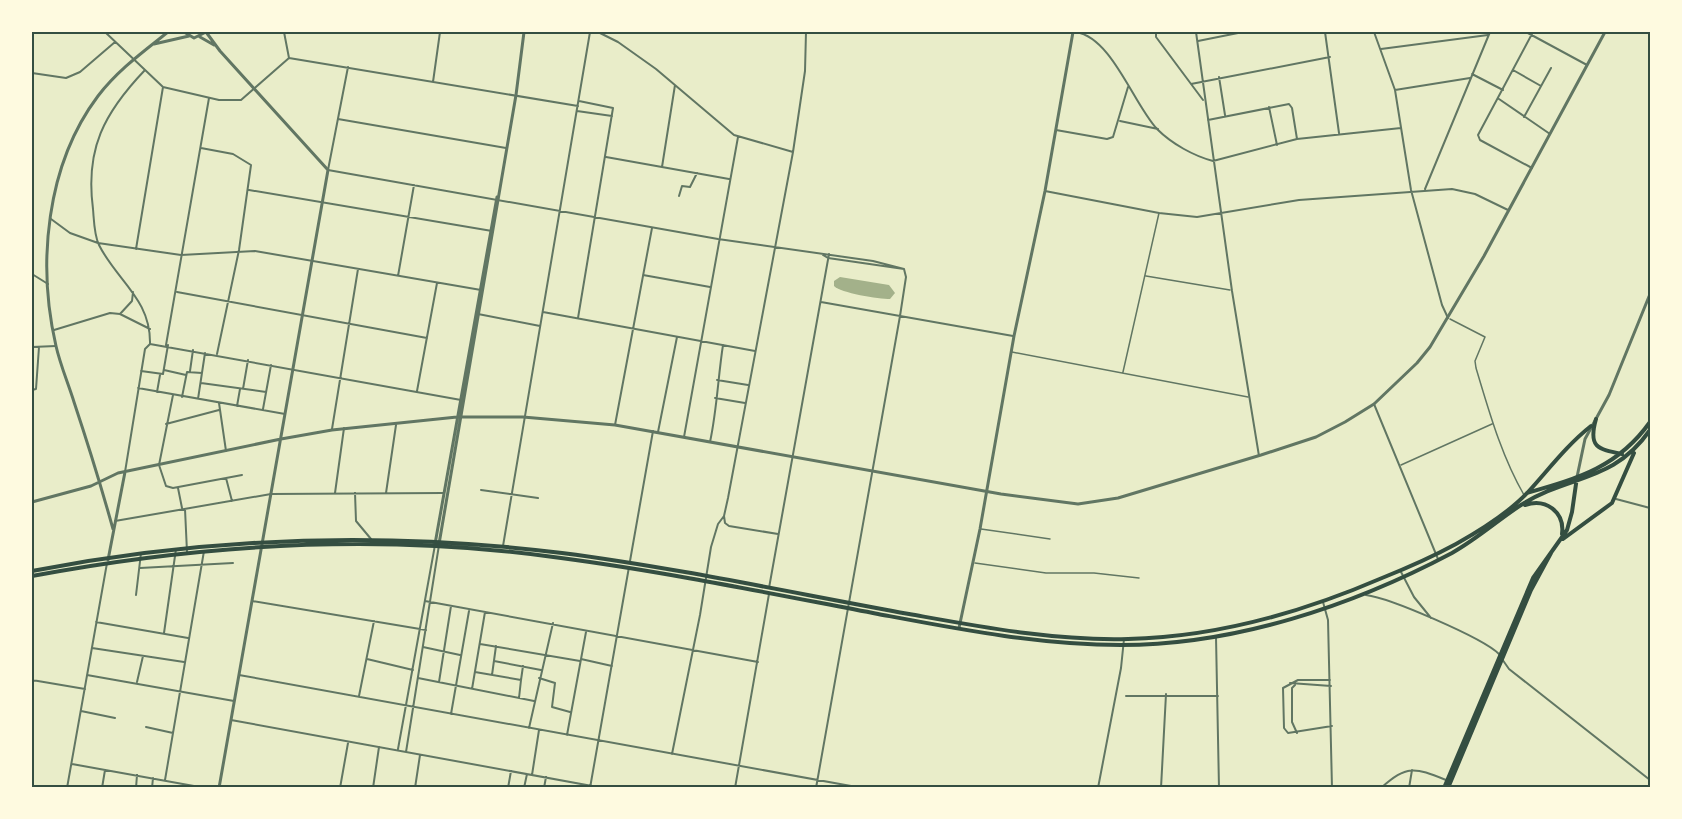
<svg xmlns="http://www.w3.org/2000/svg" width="1682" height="819" font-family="Barlow,sans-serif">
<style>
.water{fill:#a3b18a}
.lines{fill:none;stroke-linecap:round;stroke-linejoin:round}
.service{stroke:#617663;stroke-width:1.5}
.minor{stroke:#617663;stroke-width:2}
.tertiary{stroke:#617663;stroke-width:3}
.trunk{stroke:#344e41;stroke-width:4}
.neatline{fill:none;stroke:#344e41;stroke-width:2}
</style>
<rect width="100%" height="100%" fill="#e9edc9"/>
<path class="water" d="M840,277l49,8 6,8 -5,6c-11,0 -50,-6 -56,-13v-5z"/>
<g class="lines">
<path class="service" d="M1146,276l84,14
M1450,319l35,18 -10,24 1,7c13,43 25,87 48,127
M1012,352l236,45
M1123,372l36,-159
M1401,465l91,-41
M981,529l69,10
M975,563l71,10h48l45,5"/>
<path class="minor" d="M105,32l58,55 56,13h22l48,-42 289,48
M284,32l5,26
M598,32l20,10 38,27 78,66 59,17
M1076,32c36,6 57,71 81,97 15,15 37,27 56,32l84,-22 104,-11
M1156,32v5l47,63
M1196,32l36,259 27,165
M1325,32l14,101
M1374,32l21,58 16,100 31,115 6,13
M1526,32l61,33
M1198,41l45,-9
M1381,49l107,-14
M348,67l-20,103 390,69 155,22 31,8
M145,70c-41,43 -60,79 -52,139 1,11 1,26 6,36 18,36 52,54 51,99
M1513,70l28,16
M32,73l34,5 14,-6 35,-30
M1472,74l31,16
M1219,77l6,38
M433,82l7,-50
M1191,84l139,-27
M1395,90l75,-12
M1499,99l51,35
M1269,107l8,38
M577,111l35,5
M1524,117l27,-49
M338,119l168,29
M1208,120l81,-16 3,4 5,31
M1120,121l38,8
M1056,130l51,9 6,-2 15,-50
M201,148l32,6 18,11 -12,85 -22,104
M606,157l123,22
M662,167l13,-82
M1532,168l-52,-28 -2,-5 55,-103
M1425,189l65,-157
M249,190l243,41
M1045,191l114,22 38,4 102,-17 153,-11 23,5 33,16
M679,196l3,-10 8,1 7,-14
M51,219l19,14 28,10 83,12 74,-4 226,39
M136,249l27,-162
M823,255l5,3 76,11
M32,274l16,10
M643,275l67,12
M398,276l16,-91
M177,292l250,46
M821,302l192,34
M543,312l212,39
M120,314l12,-13 1,-9
M478,314l62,12
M578,318l35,-210 -34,-7
M54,330l56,-17 10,1 30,15
M150,344l311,56
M166,345l43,-247
M32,347l24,-1
M164,370l22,5
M141,371l22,3 5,-29
M190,371l3,-21
M717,380l31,5
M201,383l65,9
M138,388l147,26
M243,389l5,-29
M32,390l4,-1 3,-42
M417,391l20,-108
M157,392l3,-17
M173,395l-14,70 7,21 7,2 69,-13
M182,397l5,-25 15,1
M715,398l30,5
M198,399l7,-46
M219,403l7,48
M1374,404l64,155
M237,406l3,-17
M263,409l8,-44
M166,424l53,-14
M615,425l37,-197
M332,429l26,-160
M658,432l19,-95
M684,437l54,-300
M710,442c7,-32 8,-65 13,-97
M125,472l20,-123 5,-5
M226,478l6,23
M178,488l4,20
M481,490l57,8
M335,493l9,-65
M355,493l1,28 15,18
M386,493l10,-68
M32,494v8
M1616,499l34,9
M185,509l2,43
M724,516l1,7 4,3 49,8
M115,521l156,-27 172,-1
M503,546l87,-514
M630,561l23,-130
M140,568l93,-5
M1400,570l14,27 17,21
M769,588l60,-334
M136,595l5,-42
M1366,595c24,3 117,43 133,59
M252,601l174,29
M425,601l333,61
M1323,602l5,18 4,168
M96,622l92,16
M164,633l12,-84
M1216,637l3,151
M480,644l100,17
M423,647l37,8
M92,648l92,14
M367,659l46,11
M581,659l31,7
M1502,659l7,10 141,111
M494,661l47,9
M475,672l46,8 -2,18
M87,675l147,26
M239,675l623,113
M492,675l4,-29
M418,678l116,23
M539,678l16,5 -3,24 18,5
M32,680l53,9
M521,680l2,-14
M1330,680h-32l-15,8 1,40 4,5 44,-7
M137,682l6,-26
M439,682l12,-76
M1290,683l41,3
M1295,685l-3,3v34l5,11
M32,689l1,-9
M472,689l13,-77
M359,696l15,-75
M1126,696h92
M81,711l34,7
M451,714l18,-103
M231,720l372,68
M146,727l27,6
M529,728l24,-105
M567,735l19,-103
M398,749l37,-204
M406,752l33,-207
M672,754l28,-139 11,-68 7,-23 6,-8 4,-18 65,-346 12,-81 1,-39
M72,764l133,24
M532,775l7,-45
M165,780l39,-229
M67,788l40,-225
M102,788l3,-18
M136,788l1,-13
M152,788l1,-10
M340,788l8,-45
M373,788l6,-41
M415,788l5,-33
M508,788l3,-17
M524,788l3,-14
M544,788l2,-11
M590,788l39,-221
M735,788l34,-194
M816,788l84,-472 6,-39 -2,-8
M1098,788l23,-120 3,-29
M1161,788l5,-94
M1381,788c26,-23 33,-21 65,-8
M1409,788l3,-18"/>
<path class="tertiary" d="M184,32l10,6 12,-6
M206,32l14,19 108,119 -109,618
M200,37l14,8
M154,44l35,-8
M1577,477l8,-38 24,-44 41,-101
M32,502l59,-16 27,-13 163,-34 51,-9 125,-13h66l92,8 386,69 77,10 40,-6 143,-43 55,-18 29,-15 29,-18 43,-41 13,-16 54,-91 121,-224
M113,529c-12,-43 -25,-85 -39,-127 -6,-19 -14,-38 -18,-56 -19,-82 -10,-181 42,-250 20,-26 45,-44 70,-64
M435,544l62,-347
M439,544l77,-449 8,-63
M108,560l17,-88
M959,628l21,-99 34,-193 31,-145 28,-159"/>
<path class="trunk" d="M1596,419c-8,28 1,30 26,35
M1527,493c52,-15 91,-26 123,-71
M1525,505c21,-7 40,7 37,29
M1563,539l49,-36 22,-50
M32,571c175,-34 352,-40 530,-18 116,15 231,40 347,61 73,13 145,27 219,25 88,-2 173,-26 254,-61 25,-10 50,-21 74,-34 25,-14 54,-32 73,-53 20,-22 38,-46 62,-65
M32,576c175,-33 352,-43 529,-18 106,14 212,36 317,56 80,15 161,31 243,31 114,0 231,-39 331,-92 25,-14 46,-33 69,-48 49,-31 92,-22 129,-75
M1444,788l89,-210 34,-48 5,-18 5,-35
M1448,788l83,-198 20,-37"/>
</g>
<rect width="1682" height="819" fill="none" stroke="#fefae0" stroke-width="66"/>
<rect x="33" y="33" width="1616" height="753" class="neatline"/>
</svg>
